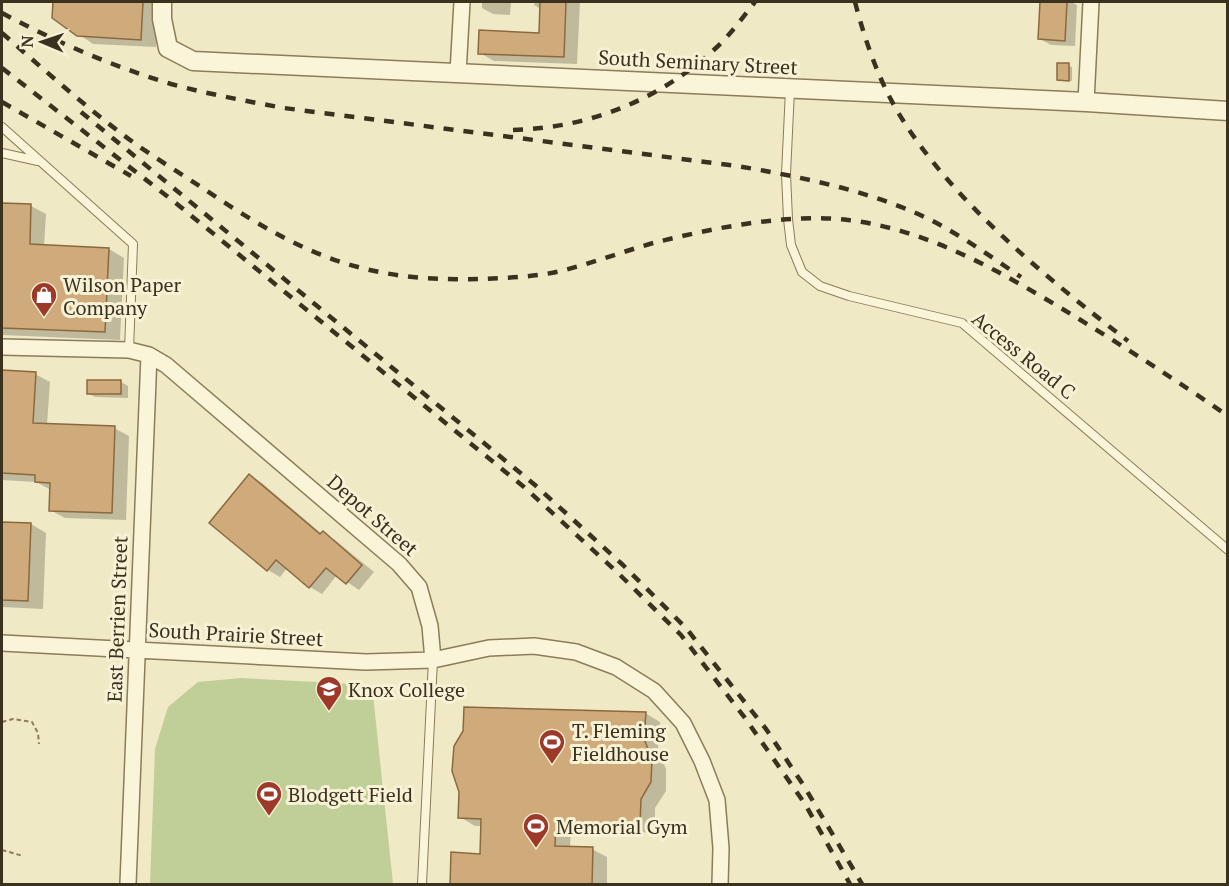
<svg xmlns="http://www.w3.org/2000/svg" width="1229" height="886" font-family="'PT Serif',serif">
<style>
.pitch{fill:#c0ce98}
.shadow{fill:#0003}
.building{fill:#cfaa7a;stroke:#8b693f;stroke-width:1.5}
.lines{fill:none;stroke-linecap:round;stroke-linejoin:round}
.service-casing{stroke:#8b7c5a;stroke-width:10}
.minor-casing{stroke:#8b7c5a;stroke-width:18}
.tertiary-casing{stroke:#8b7c5a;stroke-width:21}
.path{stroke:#8b7c5a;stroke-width:2;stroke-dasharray:4.5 3;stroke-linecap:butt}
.service{stroke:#faf5d9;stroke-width:8}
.minor{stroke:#faf5d9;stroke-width:15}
.tertiary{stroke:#faf5d9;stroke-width:18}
.rail{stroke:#3b311f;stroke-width:4.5;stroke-dasharray:10 10;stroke-linecap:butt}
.labels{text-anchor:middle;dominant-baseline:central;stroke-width:6;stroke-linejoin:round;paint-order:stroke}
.street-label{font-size:20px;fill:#3b311f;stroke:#f7f2d5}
.poi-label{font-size:20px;fill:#3b311f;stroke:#f7f2d5;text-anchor:start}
</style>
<rect width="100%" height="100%" fill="#f0e9c5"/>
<path class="pitch" d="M241,678l131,7 21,199h-243l5,-135 13,-42 30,-25z"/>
<path class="shadow" d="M54,2h104l-2,45 -63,-3 -39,-27z
M482,2h29l-1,13 -17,-1 -11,-6z
M535,2h45l-3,62 -83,-3 -14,-8 60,-19 1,-25 -7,-4z
M1042,2h29l6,3 -2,41 -24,-1 -11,-6z
M1059,64l13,3v14l-14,-2z
M2,205l29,1 15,8 -2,33 65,2 15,9 -4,82 -118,-5z
M2,372l33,2 15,8 -3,43 67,3 15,8 -3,84 -61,-2 -15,-8 1,-20 -15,-8 -34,-2z
M121,382l7,4v12l-33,-1 -7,-4z
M249,476l13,7 60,51 13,6 39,32 -15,18 -22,-15 -15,19 -12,-7 -22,-20 -8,10 -12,-7z
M2,523l29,1 15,9 -3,76 -41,-2z
M645,713l15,9 -2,27 8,20v22l-11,17v25l-84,-3 -1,18 22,1 15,8v27h-156l30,-29 1,-29h-7l-15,-9z"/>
<path class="building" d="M53,2h90l-2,38 -64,-4 -25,-18z
M540,2h26l-2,55 -86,-3 1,-24 60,3z
M1040,2h27l-2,39 -27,-2z
M1057,63h12v18l-12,-1z
M2,203l29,1 -1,40 79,4 -4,84 -103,-4z
M2,370l34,2 -3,51 82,3 -3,87 -63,-2 1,-28 -15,-1v-7l-33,-2z
M87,380h34v14h-34z
M249,474l71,60 3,-3 39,34 -16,19 -20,-16 -17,20 -33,-28 -9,11 -58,-48z
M2,522l29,1 -3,78 -26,-1z
M464,707l182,5 -2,27 8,20 -1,23 -10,17 -1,26 -84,-3 -1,24 38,1 -1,38h-142l1,-33 29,2 1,-35 -23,-1 1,-26 -7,-21 2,-25 9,-15z"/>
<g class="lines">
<g class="service-casing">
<path id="service" d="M790,90l-4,84 2,45 3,26 11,27 18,14 29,10 113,27 266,227
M2,127l131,117 -4,106
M2,153l36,8
M422,884l11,-224"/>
</g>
<g class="minor-casing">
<path id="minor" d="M458,73l4,-71
M1086,102l5,-100
M2,347l127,3 20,5 17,10 233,199 20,23 11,39 3,34
M2,643l364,19 67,-2 56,-12 45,-2 42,6 40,15 38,24 29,32 19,38 15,39 4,48 -1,36
M128,884l21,-529"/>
</g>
<g class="tertiary-casing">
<path id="tertiary" d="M162,2v17l6,29 25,13 893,41 142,9"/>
</g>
<path class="path" d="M2,722l11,-3 19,3 6,11 1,11
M2,850l21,6"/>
<use href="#service" class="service"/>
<use href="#minor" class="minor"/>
<use href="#tertiary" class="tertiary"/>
<path class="rail" d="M855,2c8,31 18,61 32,90 48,96 157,184 241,249
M2,13c54,29 110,53 169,71 37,10 75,17 113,24l453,58c59,10 119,22 174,45 37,15 76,43 110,66
M2,33c39,34 78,69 120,101 25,19 53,36 79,53 49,33 100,65 157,80 40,11 82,13 122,12 27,-1 55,-2 81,-8 31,-8 61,-19 92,-28 60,-15 134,-30 195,-23 84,10 160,56 231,99 50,31 100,63 149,97
M2,68l170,132 352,287 93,85 64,63 64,83 60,86 45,80
M2,102l129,74
M81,112l454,373 88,80 63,63 80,101 38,57 58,98
M513,130c76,-2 147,-30 204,-83 14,-13 26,-30 38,-45"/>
</g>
<defs>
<g id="shop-pin" transform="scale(1.35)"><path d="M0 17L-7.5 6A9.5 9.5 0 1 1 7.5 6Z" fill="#9c3928" stroke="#f7f2d5"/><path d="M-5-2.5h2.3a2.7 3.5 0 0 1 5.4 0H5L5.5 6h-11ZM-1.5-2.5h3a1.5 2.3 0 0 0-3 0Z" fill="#fff"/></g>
<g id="university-pin" transform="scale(1.35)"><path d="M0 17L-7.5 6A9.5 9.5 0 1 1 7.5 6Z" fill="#9c3928" stroke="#f7f2d5"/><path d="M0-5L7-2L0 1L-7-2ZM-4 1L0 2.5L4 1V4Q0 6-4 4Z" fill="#fff"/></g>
<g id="stadium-pin" transform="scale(1.35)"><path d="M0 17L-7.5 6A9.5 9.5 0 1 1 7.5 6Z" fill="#9c3928" stroke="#f7f2d5"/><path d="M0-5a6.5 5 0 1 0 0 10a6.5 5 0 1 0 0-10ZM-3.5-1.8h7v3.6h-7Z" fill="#fff"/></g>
</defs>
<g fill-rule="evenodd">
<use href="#shop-pin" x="44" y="295"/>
<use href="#university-pin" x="329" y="689"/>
<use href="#stadium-pin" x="552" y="742"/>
<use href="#stadium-pin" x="269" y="794"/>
<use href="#stadium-pin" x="536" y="826"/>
</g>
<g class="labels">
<g class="street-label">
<text transform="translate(698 62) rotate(3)">South Seminary Street</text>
<text transform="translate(1024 355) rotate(39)">Access Road C</text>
<text transform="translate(373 515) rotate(41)">Depot Street</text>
<text transform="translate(117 619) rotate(-88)">East Berrien Street</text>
<text transform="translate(236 634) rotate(3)">South Prairie Street</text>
</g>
<g class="poi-label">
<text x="63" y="284">Wilson Paper<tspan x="63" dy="23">Company</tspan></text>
<text x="348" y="689">Knox College</text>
<text x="572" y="730">T. Fleming<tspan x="572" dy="23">Fieldhouse</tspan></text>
<text x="288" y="794">Blodgett Field</text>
<text x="556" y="826">Memorial Gym</text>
</g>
</g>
<rect width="1229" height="886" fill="none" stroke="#3b311f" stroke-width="6"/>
<g transform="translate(42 42) rotate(272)" stroke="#f7f2d5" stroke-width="4.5" paint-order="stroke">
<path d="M0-4.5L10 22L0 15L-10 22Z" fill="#3b311f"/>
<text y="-9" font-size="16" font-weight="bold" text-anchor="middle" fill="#3b311f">N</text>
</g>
</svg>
